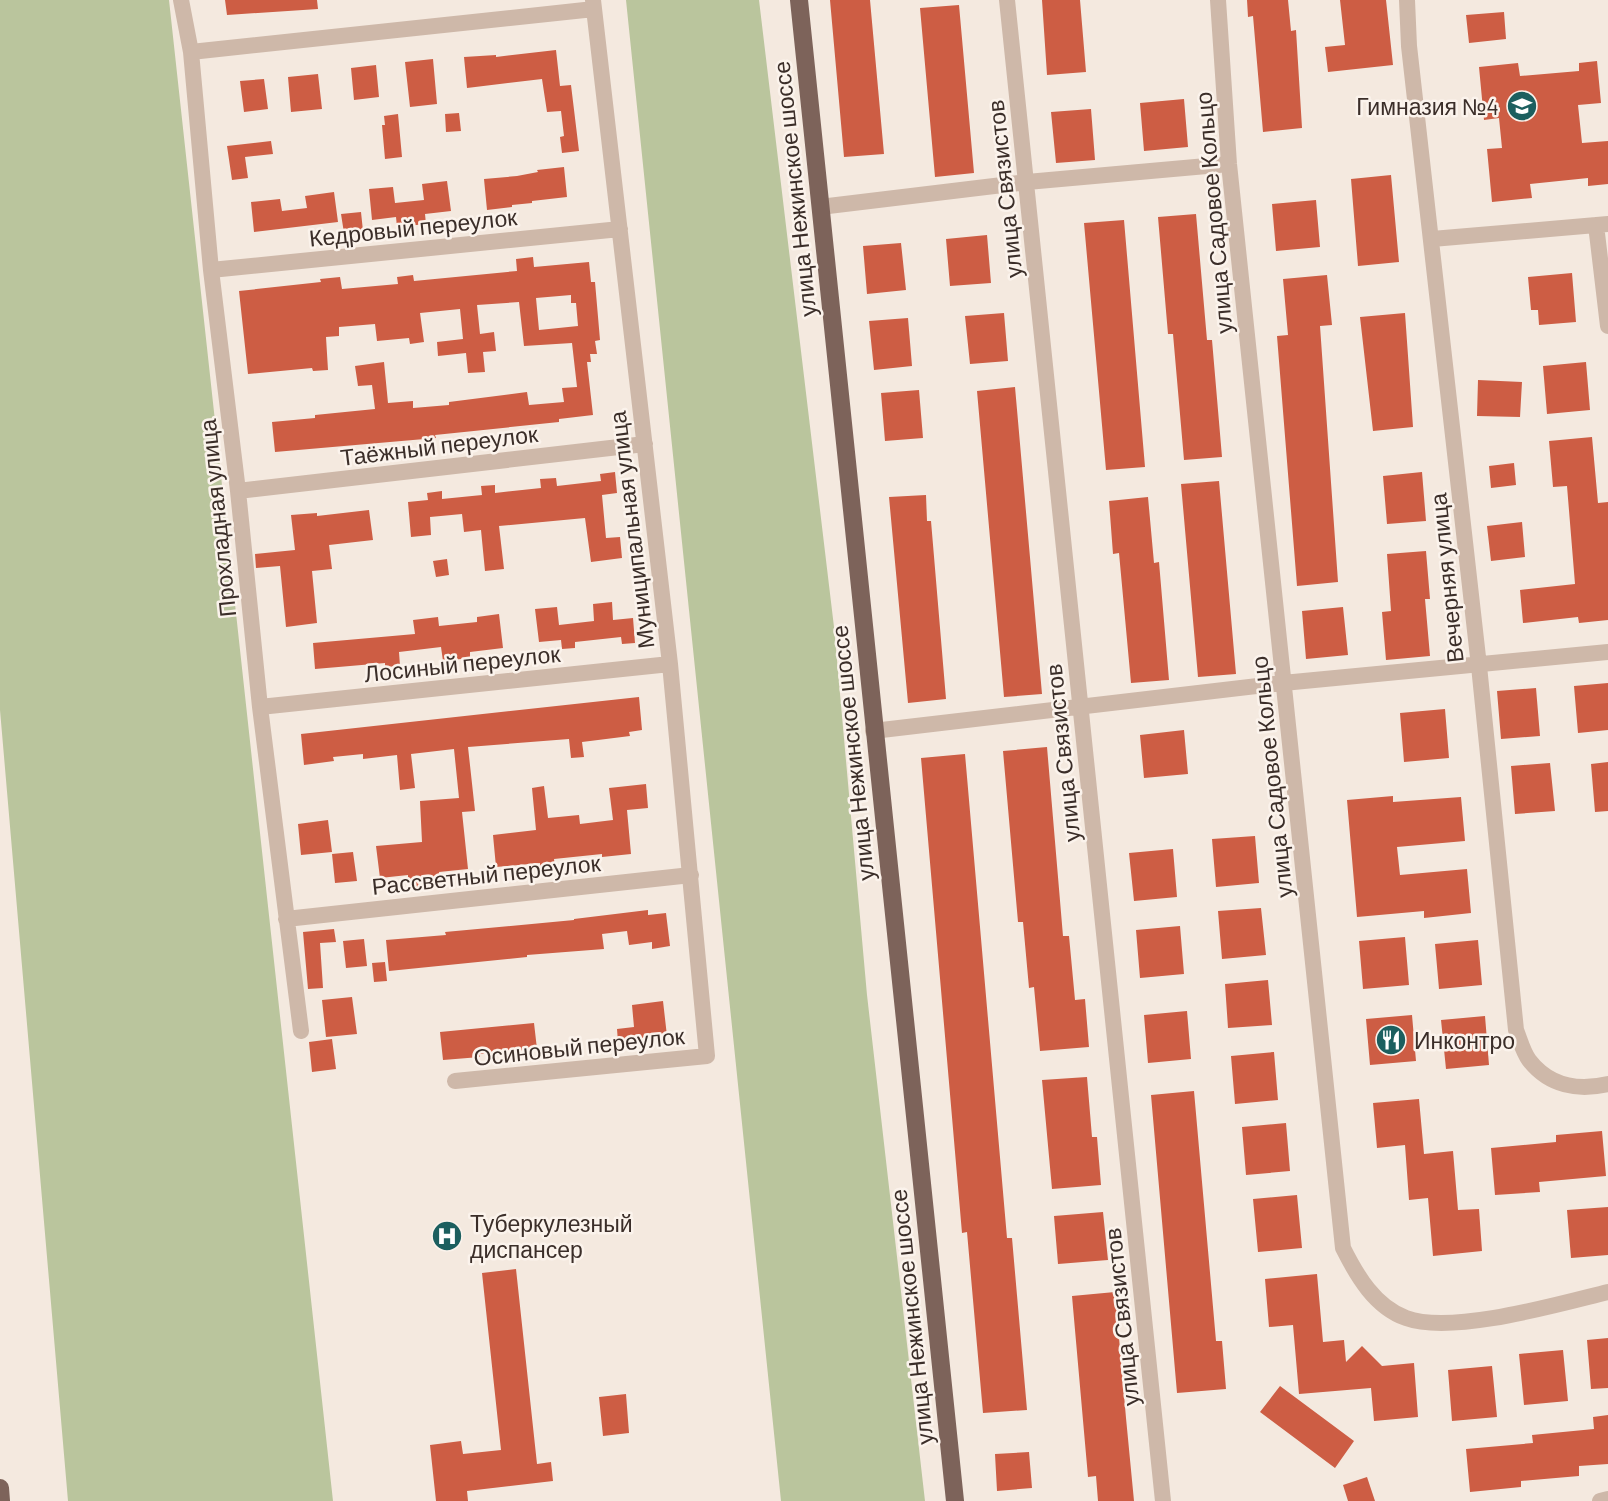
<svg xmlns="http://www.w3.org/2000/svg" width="1608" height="1501" font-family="Barlow,sans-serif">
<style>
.green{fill:#bac59d}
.building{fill:#cd5d44;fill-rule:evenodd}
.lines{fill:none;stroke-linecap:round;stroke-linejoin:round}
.minor{stroke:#ceb8a9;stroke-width:16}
.major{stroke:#7d635a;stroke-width:18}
.labels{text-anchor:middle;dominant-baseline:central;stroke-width:5;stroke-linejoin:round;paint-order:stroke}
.poi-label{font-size:23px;fill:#3b2e29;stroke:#fbf3ec;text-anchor:start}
.street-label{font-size:23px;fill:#3b2e29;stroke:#fbf3ec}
</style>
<rect width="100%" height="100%" fill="#f4e9df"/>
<path class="green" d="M0,0h169l164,1501h-265l-68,-791z
M626,0h133l75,627 33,368 58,506h-144z"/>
<path class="building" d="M225,0h92l1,9 -91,6z
M830,0h40l14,154 -40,3z
M1042,0h38l6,72 -39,3z
M1247,0h41l3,31 5,-1 6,98 -39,4 -10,-116 -5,1z
M1340,0h46l7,65 -65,7 -3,-25 20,-2z
M959,5l15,168 -39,4 -15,-169z
M1504,12l2,27 -37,4 -3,-28z
M556,50l4,36 11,-1 8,66 -17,2 -2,-16 4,-1 -3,-25 -14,1 -5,-33 -75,9 -3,-31 32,-2v2z
M433,59l4,45 -27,3 -5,-45z
M1597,61l4,42 -23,2 4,38 26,-2v43l-20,2v-8l-58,6 2,14 -40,4 -5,-53 15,-1 -3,-30 -15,2 -5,-53 39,-4 2,13 59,-5v-8z
M376,65l3,32 -25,3 -3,-32z
M318,74l4,35 -31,3 -3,-35z
M264,79l4,30 -24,3 -4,-31z
M1184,99l4,48 -44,4 -4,-48z
M1091,109l4,51 -39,3 -5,-51z
M459,113l2,18 -15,1 -1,-18z
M398,114l4,43 -17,2 -3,-34h3l-1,-9z
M271,141l2,13 -28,3 3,21 -16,2 -5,-34z
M564,167l3,30 -35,4v2l-20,2v2l-25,3 -3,-31 33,-3 21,-4 -1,-2z
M1391,175l8,87 -41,4 -7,-87z
M447,181l4,30 -26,3 1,10 -29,3 -1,-10 -24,3 -3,-31 24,-2 2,16 29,-3 -2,-16z
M334,192l4,30 -84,10 -3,-30 29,-3 2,12 25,-3 -2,-12z
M1316,200l4,47 -44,4 -4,-47z
M361,212l2,19 -19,2 -3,-19z
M1196,214l11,126h5l10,117 -38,3 -11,-126h-5l-10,-117z
M1124,220l21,247 -39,3 -22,-247z
M987,235l4,48 -41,3 -4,-47z
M901,243l5,47 -39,4 -4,-48z
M533,257l1,10 55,-5 2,20h4l5,58 -5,1 2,13h-7l1,8h-4l6,53 -34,4v3l-124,13 1,3 -161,14 -3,-30 43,-4v-3l60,-6 -3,-24 -14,1 -3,-20 29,-4 4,41 25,-2v7l36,-3v-3l78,-10 2,13 35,-3 -2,-14 15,-1 -5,-44 -48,3 -5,-44 -42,3 3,29 14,-2 2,19 -13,1 2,20 -17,1 -2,-20 -28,3 -1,-14 26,-3 -3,-30 -40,4 4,29 -14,2 -1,-6 -32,3 -2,-17 -36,3v9l-13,1 2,33 -15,1 -1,-3 -64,6 -9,-83 82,-9 -1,-3 20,-2 2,12 56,-5 -1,-7 16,-2 1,6 103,-10 -1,-12zM571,295v8h5l2,23 -39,4 -3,-32z
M1572,273l4,49 -37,3 -1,-15h-7l-3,-33z
M1327,275l5,50 -12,1 18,256 -41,4 -20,-250 11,-1 -5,-56z
M1004,313l4,48 -38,3 -5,-48z
M1405,313l8,114 -40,4 -13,-114z
M908,318l4,48 -38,4 -5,-49z
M1586,362l4,48 -43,4 -4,-48z
M1478,380l44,2 -2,35 -43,-1z
M1015,387l27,307 -38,3 -27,-306z
M919,390l4,48 -38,3 -4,-48z
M1592,437l6,66 10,-1v118l-29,3 -1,-6 -55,6 -3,-33 55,-6 -8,-98 -14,1 -4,-46z
M1514,463l2,22 -25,3 -2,-22z
M615,472l2,21 -15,2 4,43 14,-1 2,21 -31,4 -6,-44 -86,8 5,43 -19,2 -4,-41 -17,2 -2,-18 -32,3 1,18 -20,2 -3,-35 20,-2 -1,-7 15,-2v8l40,-4 -1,-9 14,-1v8l46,-5 -1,-9 16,-1 1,8 44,-5 -1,-7z
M1422,472l4,49 -39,3 -4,-48z
M1219,481l17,193 -38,3 -17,-193z
M926,495l1,26h4l15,178 -38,4 -19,-206z
M1148,497l6,66 5,-1 10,118 -38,3 -12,-130 -6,1 -4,-53z
M369,510l4,30 -44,5 3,24 -20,2 5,52 -31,4 -6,-61 -24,2 -1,-14 40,-4 -4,-35 26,-2v3z
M1522,522l3,35 -34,4 -4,-35z
M1426,551l4,48h-5l5,57 -44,4 -4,-48 9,-1 -4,-57z
M447,559l2,16 -13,2 -3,-16z
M612,602l1,18 20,-2 2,25 -13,1 -1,-7 -46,5v6l-13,1 -1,-9 -22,2 -4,-33 22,-2 2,18 35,-4 -1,-17z
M1343,607l5,48 -42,4 -4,-48z
M499,614l4,34 -33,4v6l-27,3 -2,-14 -42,5 1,14 -15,1v-4l-70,6 -2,-26 102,-9 -2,-14 25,-3 1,9 38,-4v-5z
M1608,683v47l-30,3 -4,-47z
M1536,688l4,48 -39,3 -4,-48z
M639,697l3,33 -13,2 1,4 -48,6 2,15 -13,1 -2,-19 -101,8 7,64 -13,1 6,57 -29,3 1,9h-6l1,5 -20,2v-6l-7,1v-8l-28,3 -4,-32 46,-4 -2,-41 39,-3 -5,-49 -43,5 4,34 -15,2 -3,-35 -34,4v-5l-30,3 1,4 -30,4 -3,-31z
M1445,709l4,49 -45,4 -4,-49z
M1184,730l4,44 -44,4 -4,-43z
M1047,747l16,189h6l6,64 10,-1 4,48 -49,4 -6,-64 -5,1 -6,-66h-5l-15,-171z
M965,754l42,484h5l15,172 -44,3 -16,-181 -5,1 -41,-475z
M1608,762v49l-13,1 -4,-48z
M1550,763l5,48 -40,3 -4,-48z
M646,784l2,24 -21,2 4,44 -29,3v-3l-48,5 1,8 -15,1v-5l-44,4 -3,-32 43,-5 -4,-42 12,-2 4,32 31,-3 1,9 33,-4 -4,-32z
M1393,796v6l68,-5 4,44 -68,6 3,28 67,-6 4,44 -47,5v-7l-67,6 -10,-117z
M328,820l4,32 -31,3 -3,-31z
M1255,836l4,47 -43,4 -4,-48z
M1173,849l4,48 -43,4 -5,-48z
M353,852l4,29 -22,2 -3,-29z
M1261,908l5,47 -44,4 -4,-48z
M648,910v5l18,-2 4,33 -18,3v-7l-23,3 -2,-14 -25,3 2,15 -77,6v2l-138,14 -3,-31 60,-5 -1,-3 129,-12v-1z
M1180,926l4,48 -44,4 -4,-48z
M334,929l2,13 -16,1 3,45 -15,1 -5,-57z
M1405,937l4,48 -46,4 -4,-48z
M364,939l3,27 -21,2 -3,-27z
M1478,940l4,45 -43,4 -4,-45z
M385,962l2,19 -13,1 -2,-19z
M1268,980l4,45 -44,3 -3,-44z
M352,997l5,37 -31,3 -4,-37z
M663,1001l4,35 -49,6 -1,-13 17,-2 -2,-22z
M1187,1011l4,48 -43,4 -4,-48z
M1412,1015l4,46 -46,4 -4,-46z
M1485,1016l4,49 -43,4 -5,-49z
M534,1023l3,26 -57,5v3l-37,3 -3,-28z
M332,1039l4,30 -24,3 -3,-30z
M1274,1052l4,48 -43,4 -4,-48z
M1087,1077l5,60h5l4,48 -49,4 -10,-109z
M1194,1091l22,250h6l4,48 -49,4 -26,-298z
M1419,1099l5,55 29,-3 5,59 21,-1 3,42 -49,5 -5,-58 -19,2 -4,-55 -28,3 -4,-45z
M1286,1123l4,48 -44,4 -4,-48z
M1602,1131l4,45 -67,6 1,10 -45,3 -4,-47 65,-6v-7z
M1297,1195l5,53 -44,4 -5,-53z
M1608,1207v48l-37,3 -4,-48z
M1103,1212l5,48 -50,4 -4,-48z
M516,1269l21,195 14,-2 2,19 -86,10 1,10h-32l-6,-56 31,-4 2,13 38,-4 -19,-177z
M1317,1274l6,68 21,-2 2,22 16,-16 20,20 32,-3 4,54 -44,4 -3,-33 -72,6 -6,-69 -24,2 -4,-48z
M1115,1292l11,126 8,83h-36l-2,-25 -8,1 -16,-181z
M1608,1338v50l-17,1 -4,-49z
M1563,1350l5,51 -44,4 -5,-51z
M1492,1366l5,51 -45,4 -4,-51z
M1280,1386l74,55 -19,27 -75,-56z
M626,1394l3,39 -26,3 -4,-39z
M1608,1415v49l-29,2v10l-58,5v6l-51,5 -4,-43 67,-6 -1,-8 62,-6 -1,-12z
M1029,1452l3,36 -35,3 -2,-37z
M1367,1477l8,24h-27l-5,-16z"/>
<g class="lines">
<path class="minor" d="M181,0l10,52 20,218 27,221 22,216 41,324
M1007,0l156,1501
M1218,0l11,164 114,1084c14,28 32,59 63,70 46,17 153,-14 202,-26
M1407,0l2,46 70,620 37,364c4,10 7,22 13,30 20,26 49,31 79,24
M191,52l403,-43
M820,207l207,-25 202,-18
M1596,225l12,101
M1432,239l176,-15
M211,270l409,-41
M238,491l407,-47
M260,707l410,-43
M873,731l410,-48 325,-31
M286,919l405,-44
M455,1081l252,-25 -37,-392 -77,-664
M1600,1501l8,-2"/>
<path class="major" d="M799,0l156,1501
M0,1488l1,13"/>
</g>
<defs>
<g id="school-disc" transform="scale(1.575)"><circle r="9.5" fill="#1c5f5f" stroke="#fbf3ec"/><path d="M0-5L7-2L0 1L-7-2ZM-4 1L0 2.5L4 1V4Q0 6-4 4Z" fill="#fff"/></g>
<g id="restaurant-disc" transform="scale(1.575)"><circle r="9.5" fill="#1c5f5f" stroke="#fbf3ec"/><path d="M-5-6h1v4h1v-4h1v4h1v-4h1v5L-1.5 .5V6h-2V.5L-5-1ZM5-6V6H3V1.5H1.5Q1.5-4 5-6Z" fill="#fff"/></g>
<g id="hospital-disc" transform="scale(1.575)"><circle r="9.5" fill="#1c5f5f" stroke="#fbf3ec"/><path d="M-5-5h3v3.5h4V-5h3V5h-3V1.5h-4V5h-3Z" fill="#fff"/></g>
</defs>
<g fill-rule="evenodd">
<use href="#school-disc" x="1522" y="106"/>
<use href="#restaurant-disc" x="1391" y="1040"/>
<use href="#hospital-disc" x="447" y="1236"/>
</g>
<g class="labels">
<g class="poi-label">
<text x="1499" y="106" text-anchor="end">Гимназия №4</text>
<text x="1414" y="1040">Инконтро</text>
<text x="470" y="1223">Туберкулезный<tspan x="470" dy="26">диспансер</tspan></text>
</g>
<g class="street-label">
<text transform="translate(794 189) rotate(-96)">улица Нежинское шоссе</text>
<text transform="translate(1004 189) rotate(-96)">улица Связистов</text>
<text transform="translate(1213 213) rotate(-95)">улица Садовое Кольцо</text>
<text transform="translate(413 227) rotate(-6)">Кедровый переулок</text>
<text transform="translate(439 445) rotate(-7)">Таёжный переулок</text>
<text transform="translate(217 518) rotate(-96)">Прохладная улица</text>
<text transform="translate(631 530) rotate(-97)">Муниципальная улица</text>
<text transform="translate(1446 578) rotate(-96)">Вечерняя улица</text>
<text transform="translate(462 663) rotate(-6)">Лосиный переулок</text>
<text transform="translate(852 753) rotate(-96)">улица Нежинское шоссе</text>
<text transform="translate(1062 753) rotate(-96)">улица Связистов</text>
<text transform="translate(1271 777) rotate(-96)">улица Садовое Кольцо</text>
<text transform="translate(486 874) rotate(-6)">Рассветный переулок</text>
<text transform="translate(579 1046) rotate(-6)">Осиновый переулок</text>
<text transform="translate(911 1317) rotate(-96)">улица Нежинское шоссе</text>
<text transform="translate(1121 1317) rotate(-96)">улица Связистов</text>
</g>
</g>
</svg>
